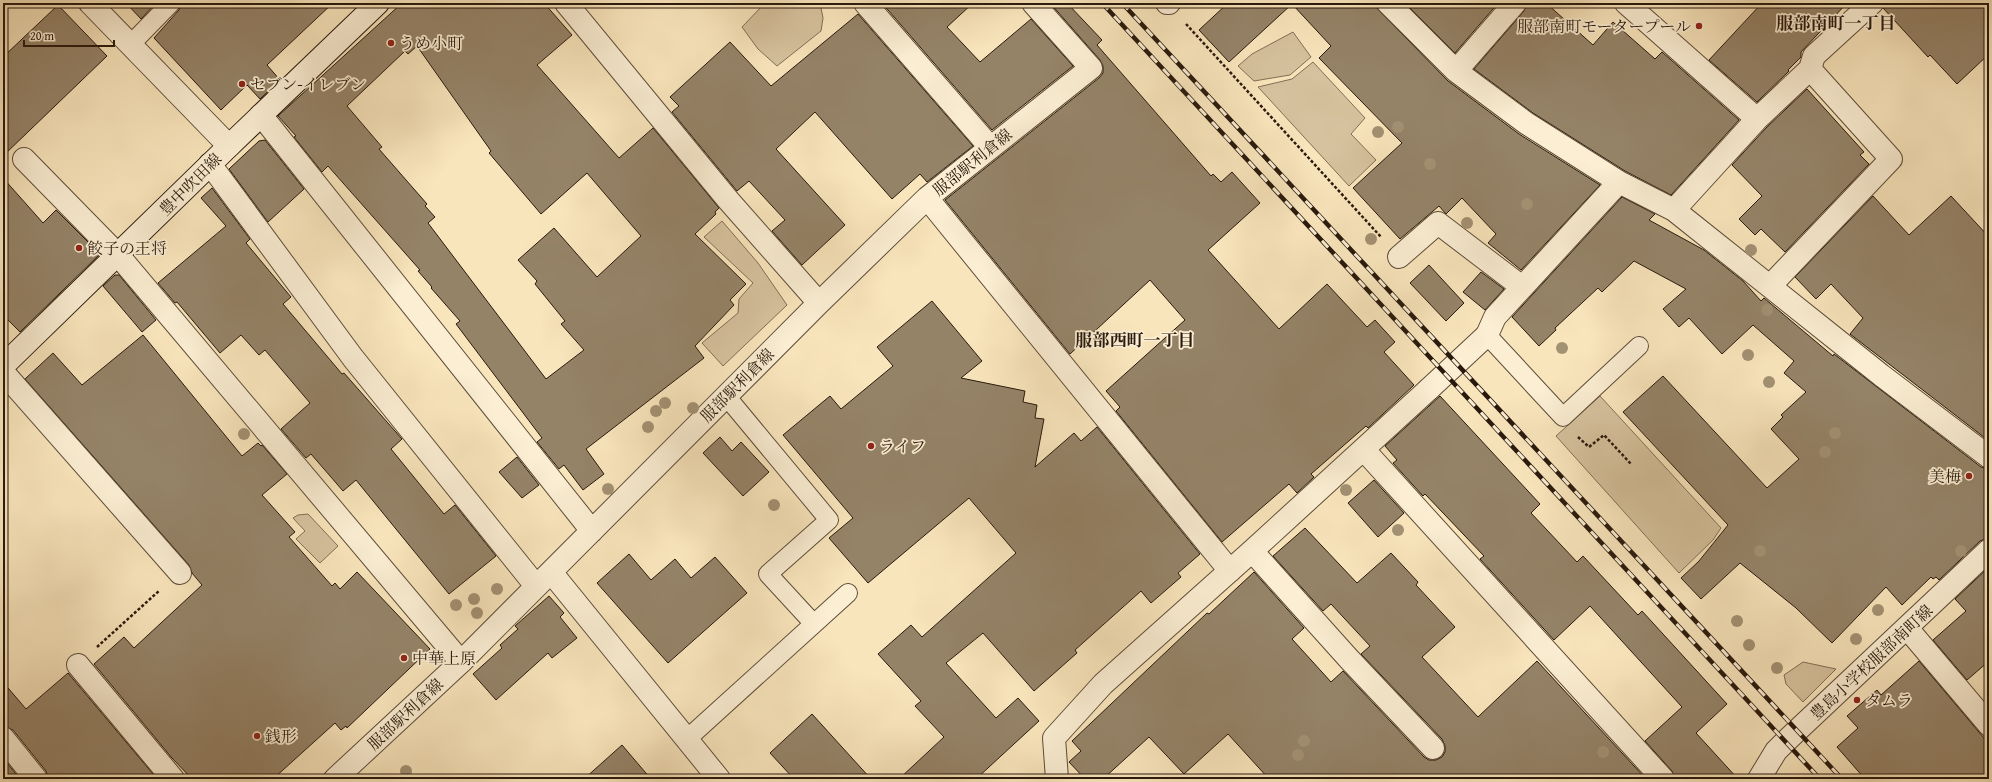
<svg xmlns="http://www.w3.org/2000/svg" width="1992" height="782" font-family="'Gentium Book Plus','Noto Serif JP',serif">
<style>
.green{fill:#d6c29e;stroke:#806e56}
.building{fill:#958368;stroke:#29190d;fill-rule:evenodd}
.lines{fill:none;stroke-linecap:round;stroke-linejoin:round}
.service-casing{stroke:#5d4c39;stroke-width:20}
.pedestrian-casing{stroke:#5d4c39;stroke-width:24}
.minor-casing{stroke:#5d4c39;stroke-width:24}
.secondary-casing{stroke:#29190d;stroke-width:24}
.path{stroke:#29190d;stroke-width:2.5;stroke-dasharray:3 2;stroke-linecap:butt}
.service{stroke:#fbeed3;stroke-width:18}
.pedestrian{stroke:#fbeed3;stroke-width:22}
.minor{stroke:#fbeed3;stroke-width:22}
.secondary{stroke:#fbeed3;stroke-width:22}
.rail-casing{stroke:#29190d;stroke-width:4.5}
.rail{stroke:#fbeed3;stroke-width:3;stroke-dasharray:9;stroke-linecap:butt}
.tree{fill:#a39173}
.poi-dot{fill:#8f2418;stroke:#fbeed3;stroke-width:1.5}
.labels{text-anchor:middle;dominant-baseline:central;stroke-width:3.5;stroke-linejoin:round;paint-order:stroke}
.poi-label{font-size:16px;fill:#29190d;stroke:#fbeed3;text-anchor:start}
.street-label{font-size:16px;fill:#29190d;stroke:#fbeed3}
.neighbourhood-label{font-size:17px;font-weight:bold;fill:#29190d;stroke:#fbeed3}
</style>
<rect width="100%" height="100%" fill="#f9e5bc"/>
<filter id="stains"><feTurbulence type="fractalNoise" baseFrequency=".005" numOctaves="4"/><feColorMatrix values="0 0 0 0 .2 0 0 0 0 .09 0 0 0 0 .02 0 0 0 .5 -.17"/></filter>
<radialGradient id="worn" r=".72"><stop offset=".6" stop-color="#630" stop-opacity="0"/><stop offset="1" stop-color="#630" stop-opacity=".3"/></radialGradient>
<path class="green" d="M765,3h55l3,15 -2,13 -44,35 -19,-17 -16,-22z
M1293,32l18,25 -21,18 -36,6 -16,-15 14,-12z
M1313,62l52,56 -14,16 25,26 -27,26 -91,-99 34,-8z
M722,221l36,42 29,42 -64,61 -21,-23 36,-30 1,-14 14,-16 -49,-46z
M1600,396l121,132 -8,12 -34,33 -123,-137z
M308,514l30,32 -18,17 -24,-24 9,-8 -12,-13 5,-3z
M1803,662l33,7 -33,33 -17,-18 -2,-9z"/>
<path class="building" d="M126,3h30l-15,16z
M181,3h152l-66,62 13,15 -20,19 -13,-14 -26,25 -67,-72 25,-28z
M402,3h142l28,32 -35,30 82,93 34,-30 66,80 -4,4 1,2 -21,20 51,50 -16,16 4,5 -39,41 9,12 -118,91 18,25 -21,16 -19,-25 -5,4 -22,-27 5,-4 -86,-114 4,-3 -29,-33 1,-1 -14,-16 2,-1 -92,-104 -6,6 -28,-35 2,-1 -18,-20zM417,46l74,105 -2,2 52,61 46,-41 54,63 -44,41 -43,-49 -36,32 19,21 -2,3 30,37 -4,3 23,26 -38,29 -118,-156 7,-6 -10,-11 2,-2 -48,-55 3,-2 -35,-41 58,-55 3,3z
M882,3h91l-26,24 33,35 51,-43 42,47 -81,64z
M1050,3h17l35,37 -5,5 114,131 2,-2 8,8 11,-10 28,31 -52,47 71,79 48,-45 40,43 8,-7 20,22 -11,10 30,33 -46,43 -2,-2 -55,48 3,3 -17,16 -8,-9 -67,58 -106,-131 4,-4 -14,-16 79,-71 -35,-40 -80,74 -125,-154 154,-122 4,-5v-7l-3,-6z
M1228,3h144l76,78 71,53 81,51 -79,85 -33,-27 8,-9 -34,-36 -16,16 -7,-8 -39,33 -47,-51 49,-45 -83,-85 12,-12 -39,-42 -63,58 -30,-32z
M1414,3h84l-43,50 -46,-46z
M1527,3h19l47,42 20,-23 42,37 7,-7 77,68 -68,75 -46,-24 -92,-58 -59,-44 50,-58z
M1762,3h85l-46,49v5l-13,13 1,1 -32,31 -48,-42z
M1884,3h105v51l-32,30 -27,-29 -2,2 -45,-49z
M58,5l49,51 -104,100v-99z
M858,14l115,132 -46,36 -7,-8 -28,25 -77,-87 -39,37 69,76 -43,40 -30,-34 13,-11 -36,-39 -12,10 -65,-79 7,-6 -9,-9 60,-55 41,44z
M1807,89l57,63 -4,3 9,9 -84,88 -24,-23 -6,6 -16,-16 23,-23 -30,-31 34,-37z
M265,140l39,49 -36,33 -39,-53 30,-28z
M3,178l40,45 13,-13 44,44 -80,78 -17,-17z
M212,188l38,51 -4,4 45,54 -8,7 59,70 2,-1 58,66 -11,10 53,65 11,-9 41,51 -47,38 -93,-114 -13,11 -32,-37 -5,4 -25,-29 29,-26 -45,-53 -6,5 -18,-20 -21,18 -43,-51 -2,1 -17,-20 68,-57 -25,-28z
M1873,196l36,39 42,-39 38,41v204l-139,-107 13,-16 -32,-34 -15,15 -21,-22z
M1622,197l33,17 -6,6 55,30 39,31 18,20 3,-3 69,58 1,-2 147,113 8,2v69l-9,3 -41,39 -3,-3 -3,2 -2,-2 -29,28 -16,-18 -54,56 -36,-35 -56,-45 -39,36 -20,-21 18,-17 29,-36 -105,-113 40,-36 104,112 32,-29 -28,-30 12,-12 -2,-2 25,-23 -22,-19 10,-12 -41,-36 -31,29 -33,-36 -10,9 -16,-18 23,-20 -52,-28 -32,31 -4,-4 -43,40 1,2 -17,16 -27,-29z
M1429,265l35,38 -18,18 -36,-38z
M1481,272l23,17 -19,21 -22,-18z
M115,275h4l37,45 -14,12 -39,-46z
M932,301l50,60 -21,17 64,13 -2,11 14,3 -2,13 9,1 -9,48 39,-34 7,8 16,-14 103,127 -22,19 3,4 -30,26 -10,-12 -66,59 2,3 -43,38 -51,-58 -37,30 50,55 22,-20 21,23 -63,58h-77l45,-42 -29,-31 6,-5 -43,-47 33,-29 11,12 94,-84 -47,-55 -101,85 -39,-45 24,-20 -70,-83 47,-39 11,13 52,-43 -16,-19z
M143,335l99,121 16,-13 3,3 1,-1 25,29 -25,21 33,37 -6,5 43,49 3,-3 5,6 17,-17 73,77 -83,79 -1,-2 -5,4 -6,-7 -62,56h-81l-20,-21 -78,-94 30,-27 10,11 68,-63 -10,-12 -3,-8 -164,-186 28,-26 29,32z
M1440,396l100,108 -9,9 46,49 6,-6 55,59 4,-4 85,93 -31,29 42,46h-63l-3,-8 -27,-30 37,-34 -92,-101 -36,34 -74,-81 4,-3 -59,-62 -2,2 -30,-33 4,-3 -12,-14z
M720,437l12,14 9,-9 28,30 -26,24 -40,-43z
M517,457l22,28 -17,13 -23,-26z
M1374,480l30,33 -26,24 -30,-34z
M1305,528l52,55 34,-30 27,29 -2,3 39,42 -33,30 56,60 59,-56 109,118h-377l-41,-45 -44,40 -35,-37 -46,42h-18l-16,-17 12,-11 -9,-10 135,-128 2,1 45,-42 50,56 -12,11 39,43 12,-11 81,86 5,3h7l6,-3 3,-5v-6l-3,-7 -81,-85 9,-8 -39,-42 -8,7 -50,-55z
M629,554l22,26 24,-21 16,19 24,-21 32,36 -79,70 -71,-80z
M1989,567v94l-22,19 -34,-40 33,-29 -11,-12z
M549,596l15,17 -4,4 17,21 -25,20 -4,-5 -52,47 -23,-26 29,-26 -2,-3 18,-16 -3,-3z
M1919,661l70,83v35h-124l-28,-32 21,-19 -11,-12 30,-26 4,5z
M68,673l85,101 -6,5h-99l-2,-8 -33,-41 -10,-4v-44l23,27z
M812,714l59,65h-77l-24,-26z
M622,745l29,34h-67z
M3,758l17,21h-17z"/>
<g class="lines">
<g class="service-casing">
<path id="service" d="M130,45l41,-42
M1487,335l76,82 76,-71
M726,396l103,124 -61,54 46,50
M687,739l161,-146"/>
</g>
<g class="pedestrian-casing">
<path id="pedestrian" d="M1429,389l58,-54
M3,738l33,41"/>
</g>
<g class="minor-casing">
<path id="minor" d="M90,3l139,143
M566,3l163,198 90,102
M865,3l125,144
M1167,3h2
M1388,3l68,68 70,52 93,59 55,28 207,165 108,82
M1626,3l131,116
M1456,71l59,-68
M261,115l331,416
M24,159l94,96 343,407
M210,164l143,194 183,228
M927,198l303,373
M1674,210l83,-91 53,-50 4,-13 58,-53
M1399,257l39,-34 84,64
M1770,286l121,-127 -81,-90
M1487,335l8,-18 124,-135
M3,372l177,201
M1364,450l299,329
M1252,551l97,108 84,89
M551,572l168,207
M1907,628l82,97
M78,665l95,114
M335,779l126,-117 358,-359 108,-105 164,-130 -58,-65
M1057,779l-3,-41 49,-54 149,-133 177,-162
M1759,779l17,-28 10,-10 203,-191"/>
</g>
<g class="secondary-casing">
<path id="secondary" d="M3,366l226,-220 149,-143"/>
</g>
<path class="path" d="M1186,24l195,213
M1578,437l11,10 15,-12 27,29
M97,647l63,-57"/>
<use href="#service" class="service"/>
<use href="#pedestrian" class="pedestrian"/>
<use href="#minor" class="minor"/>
<use href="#secondary" class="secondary"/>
<g class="rail-casing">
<path id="rail" d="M1102,3l718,776
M1122,3l720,776"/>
</g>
<use href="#rail" class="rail"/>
</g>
<g class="tree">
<circle cx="1398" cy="127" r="6"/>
<circle cx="1378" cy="132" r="6"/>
<circle cx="1430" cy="164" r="6"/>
<circle cx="1527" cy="204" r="6"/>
<circle cx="1467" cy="223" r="6"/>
<circle cx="1371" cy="239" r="6"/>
<circle cx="1751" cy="250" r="6"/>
<circle cx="1767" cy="310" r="6"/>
<circle cx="1562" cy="348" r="6"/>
<circle cx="1748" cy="355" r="6"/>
<circle cx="1769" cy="382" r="6"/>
<circle cx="665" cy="403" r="6"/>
<circle cx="693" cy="408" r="6"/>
<circle cx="656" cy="411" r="6"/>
<circle cx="648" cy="427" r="6"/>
<circle cx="1835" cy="433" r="6"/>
<circle cx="244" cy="434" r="6"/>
<circle cx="1825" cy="452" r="6"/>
<circle cx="608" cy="489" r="6"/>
<circle cx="1346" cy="490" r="6"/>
<circle cx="774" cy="505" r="6"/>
<circle cx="1398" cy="530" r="6"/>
<circle cx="1760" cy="551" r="6"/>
<circle cx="1961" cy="551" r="6"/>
<circle cx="497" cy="589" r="6"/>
<circle cx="474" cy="599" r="6"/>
<circle cx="456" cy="605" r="6"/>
<circle cx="1878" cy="610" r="6"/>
<circle cx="477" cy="613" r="6"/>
<circle cx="1737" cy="621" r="6"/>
<circle cx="1856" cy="639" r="6"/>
<circle cx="1749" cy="645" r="6"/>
<circle cx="1777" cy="668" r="6"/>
<circle cx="1304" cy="741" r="6"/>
<circle cx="1603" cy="752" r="6"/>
<circle cx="1298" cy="755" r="6"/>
<circle cx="406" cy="771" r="6"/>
</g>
<g class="poi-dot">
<circle cx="1699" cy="26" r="4"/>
<circle cx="391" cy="43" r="4"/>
<circle cx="242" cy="84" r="4"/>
<circle cx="79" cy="248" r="4"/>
<circle cx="871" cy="446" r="4"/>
<circle cx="1969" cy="476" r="4"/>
<circle cx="404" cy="658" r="4"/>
<circle cx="1857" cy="700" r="4"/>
<circle cx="257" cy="736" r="4"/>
</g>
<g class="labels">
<g class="poi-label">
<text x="1691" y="26" text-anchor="end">服部南町モータープール</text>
<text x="399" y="43">うめ小町</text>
<text x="250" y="84">セブン-イレブン</text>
<text x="87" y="248">餃子の王将</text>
<text x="879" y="446">ライフ</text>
<text x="1961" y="476" text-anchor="end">美梅</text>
<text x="412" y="658">中華上原</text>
<text x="1865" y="700">タムラ</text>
<text x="265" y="736">銭形</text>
</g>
<g class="street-label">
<text transform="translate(972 162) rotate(-39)">服部駅利倉線</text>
<text transform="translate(190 184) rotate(-45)">豊中吹田線</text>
<text transform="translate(737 385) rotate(-45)">服部駅利倉線</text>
<text transform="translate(1871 662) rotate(-43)">豊島小学校服部南町線</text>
<text transform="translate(405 714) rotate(-43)">服部駅利倉線</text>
</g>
<g class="neighbourhood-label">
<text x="1836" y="22">服部南町一丁目</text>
<text x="1135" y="339">服部西町一丁目</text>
</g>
</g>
<rect width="1992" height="782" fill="none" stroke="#f9e5bc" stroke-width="16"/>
<rect x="4" y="4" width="1984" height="774" fill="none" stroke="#29190d" stroke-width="2"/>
<rect x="8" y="8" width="1976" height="766" fill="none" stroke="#29190d"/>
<path d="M24 40v6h90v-6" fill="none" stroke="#29190d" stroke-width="2"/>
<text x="30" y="40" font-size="12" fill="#29190d" stroke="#fbeed3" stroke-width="3" paint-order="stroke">20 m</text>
<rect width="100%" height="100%" filter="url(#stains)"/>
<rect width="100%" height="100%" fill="url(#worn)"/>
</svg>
